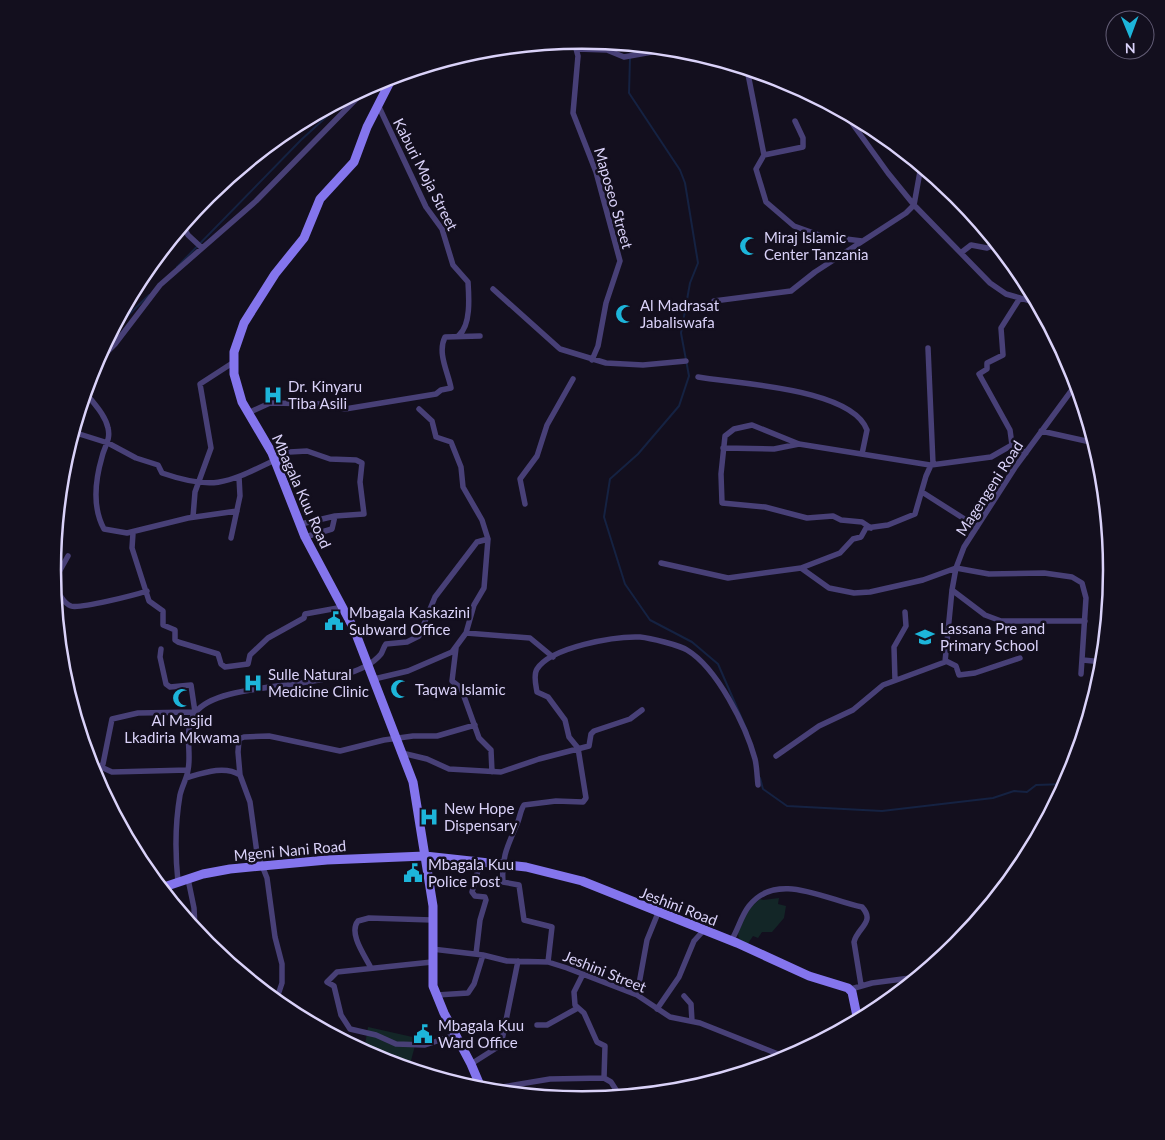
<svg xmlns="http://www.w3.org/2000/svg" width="1165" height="1140" font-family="Lato,sans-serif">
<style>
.green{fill:#132627}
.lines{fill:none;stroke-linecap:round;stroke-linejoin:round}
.stream{stroke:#152242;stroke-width:2}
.street{stroke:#484077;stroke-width:5.5}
.secondary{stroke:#8475ed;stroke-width:9}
.labels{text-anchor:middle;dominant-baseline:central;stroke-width:5;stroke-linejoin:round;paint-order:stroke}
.street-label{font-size:15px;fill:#dad2f9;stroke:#130f1e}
.poi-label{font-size:15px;fill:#dad2f9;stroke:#130f1e;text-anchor:start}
.rim{fill:none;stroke:#dad2f9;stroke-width:2.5}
</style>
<rect width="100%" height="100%" fill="#130f1e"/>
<path class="green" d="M779,898l-1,6 8,2 -2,12 -12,14h-10l-4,6 -5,-2 -6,9 -6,-3c-10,-15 8,-34 19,-43l3,1z
M368,1027l49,11 -8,30 -30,-8 -15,-9z"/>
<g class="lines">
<path class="stream" d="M633,54l6,-8
M630,58l-1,35 51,77 5,13 13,80 -8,20 -9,50 8,43 -10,30 -41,48 -28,25 -6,38 21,67 25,36 42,22 26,22 30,69
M177,267l124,-127 46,-42
M112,331l37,-36
M760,778l3,11 24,17 95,5 111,-13 21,-7 13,1 9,-7 30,-1"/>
<path class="street" d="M574,41l4,15 -5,57 23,59 24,89 -14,42 -8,43 -6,14
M577,49l30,1 17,7 28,-5 29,-1 34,8
M747,69l17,86
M379,107l47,100 16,22 11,36 15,17c1,15 3,43 -9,53
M844,112l44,61 26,32 76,78 16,11 32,9
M764,155l-8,14 10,33 28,24 28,10 40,5
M764,155l39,-8v-9l-8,-17
M183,226l5,9 14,13
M962,252l9,-7 16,3 10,-4
M493,289l67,60 46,14 37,2 43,-4
M714,301l77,-10 24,-19 91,-59 8,-8 7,-39
M928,348l5,116
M94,365l21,-21 45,-59 96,-84 111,-113 24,-10
M698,377c39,7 154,11 169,53l-5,24
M85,392c8,11 20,22 23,36 3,12 -4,19 -6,29 -7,24 -10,50 2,72l23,4 61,-15 49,-7
M419,409l13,12 4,16 15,5 10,25 2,20 19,33 6,19 -4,49 -10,17 -8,28
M248,413l22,-10 52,1 23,5 91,-15 5,-4 10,-2c-3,-16 -14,-35 -6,-51l35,-1
M1041,431l54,12
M73,432l35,11 28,15 22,7 4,8c52,18 65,10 113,-13
M1012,445l-2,-15 -31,-56 8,-5v-6l16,-8 -2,-27 19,-30
M723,448l51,1 25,-5
M272,453l35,-2 23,8 26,1 6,3 -2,19 4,32 -29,2 -3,13 -27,8
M922,492l55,35
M525,504l-5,-25 17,-23 10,-31 26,-46
M193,517l2,-25 16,-44 -11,-64 34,-22
M301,524l34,-8
M871,528l-9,-6 -21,-2 -8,-4 -26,2 -42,-11 -43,-4 -1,-29 4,-38 9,-7 18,-4 47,19 131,21
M133,533l-1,15 17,53 14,10v14l12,5v10l3,2 40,12 3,10 4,3 23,-3 2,-9 18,-17 36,-20 1,-4 38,-7
M231,538l9,-42 -1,-19
M68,556l-14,25c3,9 9,22 17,25 9,3 64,-11 76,-15
M661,563l67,15 73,-10 28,20 25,5 16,-1 53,-12 33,-12 33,6 55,-1 28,4 10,6 4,15 -5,76
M801,568l39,-15 13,-14 8,-2 5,-9 22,-3 27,-11 11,-38 5,-11 60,-8 21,-12 14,8
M952,590l33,25 16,6h84
M456,648l-4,33 9,7 18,50 12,12 1,22
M1083,660l20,2
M946,661l10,5 3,9 16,-2 45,-15
M374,679l34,-8 44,-19 14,-19 64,5 23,19
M895,680l-1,-33 12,-21 -1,-14
M402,753l25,6 22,10 52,3 38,-13 50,-13 2,-12 3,-3 36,-12 12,-9
M776,756l43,-30 34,-16 30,-25 62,-23 7,-72 4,-22 8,-21 52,-81 61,-83
M90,762l22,10 76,-2
M93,772l10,-8 9,-45 26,-6 57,-1 -4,-27 -21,2 -4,-3 -6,-27 1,-8
M186,778c17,-5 38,-13 54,-3
M188,879l6,29 1,21
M178,882c-3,-29 -3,-58 2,-87 2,-9 7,-17 8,-25 4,-18 -5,-41 7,-57 27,-37 153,-18 186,-59 2,-3 2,-6 5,-10l21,-2 12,-6 16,-39 42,-55 11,-3
M731,941c7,-11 10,-25 18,-35 28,-36 77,-6 113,1 14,15 -5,21 -8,35l7,43
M432,949l51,6 24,6 41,1 19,6 70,27 33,22 30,6 88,35
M476,954l4,-34 6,-20 -1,-3 -10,-1 -3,-4 8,-29
M432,962l-95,10 -10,10 7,4 7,29 9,14 26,6 20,9 29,1 30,-10
M548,962l4,-35 -28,-7 -5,-35 -16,-3c-2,-24 5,-37 14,-58 3,-6 3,-13 7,-19l32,-4 27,1 3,-4 -8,-50 -9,-11 -4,-17 -17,-23 -11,-5c-1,-6 -4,-17 0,-23 14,-22 78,-33 103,-32 10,1 39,8 47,13 30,18 59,76 68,109 2,8 2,18 3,26
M371,968c-6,-12 -23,-35 -13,-47l11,-3 63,2
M583,974l-9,18 1,13 9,8 13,29 8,4 -1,32
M851,989l21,-6 46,-6
M437,995l31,-2 6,-9 9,-29
M637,995l10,-55 11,-27
M684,996l7,8 1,17
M273,999l6,-7 3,-9v-19l-7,-27 -8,-59 -10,-25 -7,-51 -10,-27 -2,-23 1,-13 5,-2 25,-1 71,15 44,-11 29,-4h24l38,-11
M657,1009l22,-32 15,-36 10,-11
M537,1025h10l29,-16
M471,1064l30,-19 17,-84
M481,1087l15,1 54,-9 54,-1 7,4 9,14"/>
<path class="secondary" d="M393,76l-26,51 -13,35 -34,37 -16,39 -29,36 -31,49 -10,29v22l8,28 30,51 33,84 49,92 59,153 20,124v80l11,27 27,51 11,26
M161,888l42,-14 27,-5 97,-9 98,-4 101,11 56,14 155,62 72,33 39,12 4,4 6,29"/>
</g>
<defs>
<g id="mosque-bare" transform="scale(1.5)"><path d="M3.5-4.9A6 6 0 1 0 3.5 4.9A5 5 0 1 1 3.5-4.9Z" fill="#1db5da" stroke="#130f1e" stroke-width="2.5" paint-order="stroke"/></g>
<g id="hospital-bare" transform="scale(1.5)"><path d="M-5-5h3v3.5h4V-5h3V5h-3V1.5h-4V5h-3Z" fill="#1db5da" stroke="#130f1e" stroke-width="2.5" paint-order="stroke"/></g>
<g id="civic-bare" transform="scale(1.5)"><path d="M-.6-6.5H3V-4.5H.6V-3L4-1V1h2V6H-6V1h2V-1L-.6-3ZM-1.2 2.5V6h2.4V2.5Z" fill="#1db5da" stroke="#130f1e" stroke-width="2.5" paint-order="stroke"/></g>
<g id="school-bare" transform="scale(1.5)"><path d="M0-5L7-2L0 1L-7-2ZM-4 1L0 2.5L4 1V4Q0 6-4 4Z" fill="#1db5da" stroke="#130f1e" stroke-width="2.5" paint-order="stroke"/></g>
</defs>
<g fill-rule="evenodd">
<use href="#mosque-bare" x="749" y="246"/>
<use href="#mosque-bare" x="625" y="314"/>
<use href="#hospital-bare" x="273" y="395"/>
<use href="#civic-bare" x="334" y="621"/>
<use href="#school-bare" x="925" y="637"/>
<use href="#hospital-bare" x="253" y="683"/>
<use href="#mosque-bare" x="400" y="689"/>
<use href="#mosque-bare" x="182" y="698"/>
<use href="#hospital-bare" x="429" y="817"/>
<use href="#civic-bare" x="413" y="873"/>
<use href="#civic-bare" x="423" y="1034"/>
</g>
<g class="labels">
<g class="street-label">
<text transform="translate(426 174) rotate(63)">Kaburi Moja Street</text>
<text transform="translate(614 198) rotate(74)">Maposeo Street</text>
<text transform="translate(989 488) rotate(-57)">Magengeni Road</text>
<text transform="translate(302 491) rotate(66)">Mbagala Kuu Road</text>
<text transform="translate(290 850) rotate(-5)">Mgeni Nani Road</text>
<text transform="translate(679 906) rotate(21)">Jeshini Road</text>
<text transform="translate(605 971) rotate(22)">Jeshini Street</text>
</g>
<g class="poi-label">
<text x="764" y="237">Miraj Islamic<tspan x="764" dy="17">Center Tanzania</tspan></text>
<text x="640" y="305">Al Madrasat<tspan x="640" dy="17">Jabaliswafa</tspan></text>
<text x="288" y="386">Dr. Kinyaru<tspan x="288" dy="17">Tiba Asili</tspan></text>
<text x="349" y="612">Mbagala Kaskazini<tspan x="349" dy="17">Subward Office</tspan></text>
<text x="940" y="628">Lassana Pre and<tspan x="940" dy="17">Primary School</tspan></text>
<text x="268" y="674">Sulle Natural<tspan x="268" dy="17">Medicine Clinic</tspan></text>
<text x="415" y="689">Taqwa Islamic</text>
<text x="182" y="720" text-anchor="middle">Al Masjid<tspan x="182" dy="17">Lkadiria Mkwama</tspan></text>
<text x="444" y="808">New Hope<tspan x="444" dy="17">Dispensary</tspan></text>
<text x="428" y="864">Mbagala Kuu<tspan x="428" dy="17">Police Post</tspan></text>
<text x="438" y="1025">Mbagala Kuu<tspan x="438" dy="17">Ward Office</tspan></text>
</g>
</g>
<path d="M0 0H1165V1140H0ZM61 570a521 521 0 1 1 1042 0a521 521 0 1 1-1042 0Z" fill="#130f1e" fill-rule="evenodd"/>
<path class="rim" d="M61 570a521 521 0 1 1 1042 0a521 521 0 1 1-1042 0Z"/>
<g transform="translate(1130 35) rotate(179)"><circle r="24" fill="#130f1e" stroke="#635d76"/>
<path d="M0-4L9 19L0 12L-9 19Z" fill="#1db5da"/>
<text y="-8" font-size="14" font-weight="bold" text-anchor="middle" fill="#dad2f9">N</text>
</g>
</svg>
